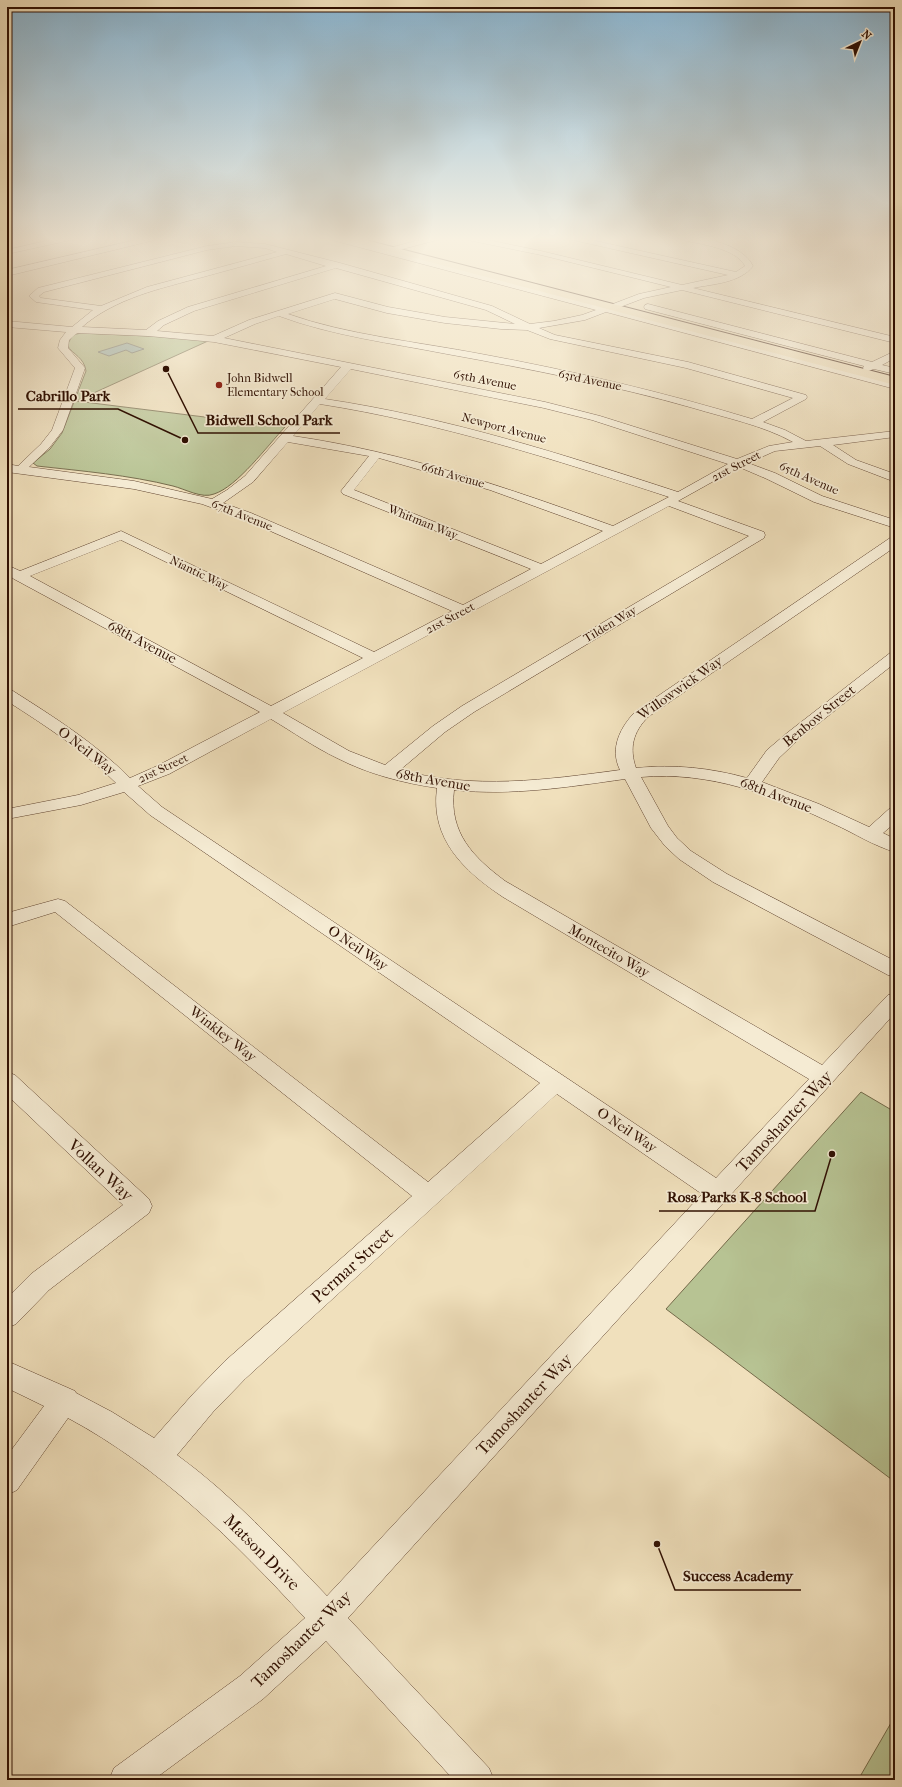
<svg xmlns="http://www.w3.org/2000/svg" width="902" height="1787" font-family="'IM FELL French Canon',serif">
<style>
.green{fill:#b7c393;stroke:#746a4a}
.water{fill:#9cbbb8;stroke:#71776f}
.lines{fill:none;stroke-linecap:round;stroke-linejoin:round}
.minor-casing{stroke:#604430;stroke-width:1}
.major-casing{stroke:#301002;stroke-width:2}
.minor{fill:#f5ebd3;fill-rule:evenodd}
.major{fill:#f0e0bc;fill-rule:evenodd}
.poi-dot{fill:#8f2418;stroke:#f5ebd3;stroke-width:1.5}
.labels{text-anchor:middle;dominant-baseline:central;stroke-width:3.5;stroke-linejoin:round;paint-order:stroke}
.far-poi-label{font-size:12px;fill:#301002;stroke:#f5ebd3;text-anchor:start}
.far-street-label{font-size:12px;fill:#301002;stroke:#f5ebd3}
.street-label{font-size:14px;fill:#301002;stroke:#f5ebd3}
.near-street-label{font-size:17px;fill:#301002;stroke:#f5ebd3}
.leader{fill:none;stroke:#301002;stroke-width:1.5}
.callout-dot{fill:#301002;stroke:#f5ebd3;stroke-width:1.5}
.callout-label{font-size:15px;text-anchor:middle;font-weight:bold;fill:#301002;stroke:#f5ebd3;stroke-width:3.5;stroke-linejoin:round;paint-order:stroke}
</style>
<rect width="100%" height="100%" fill="#f0e0bc"/>
<filter id="stains"><feTurbulence type="fractalNoise" baseFrequency=".005" numOctaves="4"/><feColorMatrix values="0 0 0 0 .2 0 0 0 0 .09 0 0 0 0 .02 0 0 0 .5 -.17"/></filter>
<radialGradient id="worn" r=".72"><stop offset=".6" stop-color="#630" stop-opacity="0"/><stop offset="1" stop-color="#630" stop-opacity=".3"/></radialGradient>
<path class="green" d="M81,333l88,4 39,4 -132,60 209,26c-17,18 -48,60 -71,67 -12,5 -29,-5 -41,-8 -44,-11 -91,-15 -136,-20l-4,-3 17,-14 12,-16 24,-62c-2,-14 -13,-16 -19,-26l6,-10z
M861,1092l34,20v370l-229,-173z
M895,1716v64h-37z"/>
<path class="water" d="M127,343l17,6 -12,4 -6,-3 -17,6 -11,-4z"/>
<g class="lines">
<g class="minor-casing">
<path id="minor" d="M59,238h13l-1,2 -64,14v-4z
M144,238h12l-1,2 -148,36v-6z
M331,238h12l43,11 40,-11h12l-1,2 -42,11 210,56 34,-13 32,-7 -130,-32 -73,-15 -4,-2h14l63,13 141,34 46,-10 -155,-35 -4,-2h13l154,34 9,-6c-9,-18 -45,-22 -63,-26l-1,-2c22,-2 61,6 72,28 -13,17 -40,18 -60,22l202,49v6l-213,-53 -38,8 -29,11 280,74v6l-289,-77 -21,8 -46,8 16,7 133,27 118,33 1,2 -1,2 -43,23 22,8 21,11 89,-10v6l-62,8 23,15 39,14v8l-47,-18 -28,-18 -45,5 -27,12 27,10 47,23 73,24v8l-81,-26 -47,-23 -28,-12 -61,34 86,31 1,3 -1,3 -290,174 -29,20 -45,38c75,20 145,10 220,0 -11,-22 1,-44 16,-59l254,-173 5,-1v10l-247,170c-15,15 -19,31 -12,51 38,-4 75,0 111,10l20,-28 20,-17 103,-80 5,-1v11l-96,76 -20,19 -17,24 57,22 50,23 20,-18 6,-1v15l-12,10 12,6v13c-21,-6 -41,-19 -61,-28 -61,-29 -124,-53 -193,-47l27,49 9,12 14,13 36,23 168,87v16l-7,-2 -175,-93 -34,-23 -14,-13 -14,-18 -26,-49c-57,8 -113,17 -171,11 -5,43 19,67 51,91l317,184 66,-70 7,-2v20l-547,605 141,150 5,12h-40l-128,-139 -63,58 -110,81h-44l5,-12 126,-92 65,-58c-71,-77 -144,-150 -237,-200l-51,72 -10,5v-39l37,-50 -37,-18v-27l68,30 1,2 36,19 42,26 39,-44 32,-33 187,-165 -357,-284 -48,15v-14l51,-14 7,2 363,281 112,-99 -390,-268 -26,-23 -43,13 -74,14v-10l71,-14 38,-12c-33,-33 -70,-57 -109,-82v-12l6,2c41,26 82,52 117,87l27,-12 103,-54 -246,-133 -7,-5v-9l13,6 101,-40 253,121 78,-41 -209,-92 -41,-15 -68,-15 -127,-17v-8l11,2 23,-22 11,-14 23,-62 -17,-20 2,-8 6,-8 -59,-5v-6l65,6 21,-17 -57,-8 -7,-6 9,-8 169,-42 29,-4 29,2 75,19 152,43 38,18 24,-3 28,-6 14,-5 -264,-70zM236,246l29,2 12,4 -130,35 -46,19 -60,-8 -2,-2 5,-4 163,-42zM286,254l40,12 -138,41 -30,14 -12,9 -64,-3c33,-29 80,-39 121,-50 28,-8 56,-15 83,-23zM336,268l150,42 29,14 -70,-7 -57,-10 -53,-14 -86,27 -36,16 -56,-5 7,-6 30,-14zM335,299l52,14 58,10 56,6 26,1 23,9 136,29 107,30 -41,21c-89,-27 -179,-48 -271,-65 -62,-12 -134,-19 -193,-40zM279,316c54,20 112,27 168,38 83,15 165,31 246,54 33,10 69,17 100,34l-24,4 -32,13 -137,-43 -55,-14 -321,-64 31,-14zM77,333l71,3 66,6 127,25 -96,109 -18,14 -15,9 -78,-18 -105,-14 20,-19 14,-18 22,-62 -17,-20 1,-8zM351,369l193,39 48,12 136,44 -50,28c-116,-38 -232,-75 -353,-93zM320,404c120,19 234,55 349,93l-56,29c-105,-38 -209,-74 -320,-90zM288,442l81,14 -28,35 2,3 188,75 -68,36 -212,-92 -28,-10 30,-21zM379,458l111,32 113,41 -62,33 -187,-74zM669,506l80,30 -287,170 -29,20 -48,39 -36,-14 -66,-38zM121,540l242,118 -92,48 -241,-130zM271,719c22,13 43,28 66,39 31,16 66,25 100,30 -7,51 27,83 66,109l306,182 -93,99 -554,-371 -24,-21 31,-12zM557,1094l145,100 -375,402c-48,-50 -95,-101 -150,-141l36,-43 32,-33z
M648,304l224,58 23,-11v7l-13,7 13,3v6l-21,-5 -6,2 -4,-1 -1,-2 1,-2 -219,-57 -1,-2 1,-2z
M7,1072l8,3 134,124 3,7 -3,7 -100,77 -33,34 -9,4v-30l24,-24 92,-69 -116,-110z"/>
</g>
<g class="major-casing">
<path id="major" d="M344,238h14l537,139v8l-549,-145z"/>
</g>
<use href="#minor" class="minor"/>
<use href="#major" class="major"/>
</g>
<linearGradient id="sky" x2="0" y2="1"><stop stop-color="#89b7d5"/><stop offset="0.49" stop-color="#f8f1e1"/><stop offset="1" stop-color="#f8f1e1" stop-opacity="0"/></linearGradient>
<rect width="902" height="488" fill="url(#sky)"/>
<circle class="poi-dot" cx="219" cy="385" r="4"/>
<g class="labels">
<g class="far-poi-label">
<text x="227" y="378">John Bidwell<tspan x="227" dy="14">Elementary School</tspan></text>
</g>
<g class="far-street-label">
<text transform="translate(485 380) rotate(11)">65th Avenue</text>
<text transform="translate(590 380) rotate(12)">63rd Avenue</text>
<text transform="translate(504 428) rotate(15)">Newport Avenue</text>
<text transform="translate(736 466) rotate(-27)">21st Street</text>
<text transform="translate(453 475) rotate(16)">66th Avenue</text>
<text transform="translate(809 478) rotate(24)">65th Avenue</text>
<text transform="translate(242 515) rotate(22)">67th Avenue</text>
<text transform="translate(423 522) rotate(22)">Whitman Way</text>
<text transform="translate(199 573) rotate(26)">Niantic Way</text>
<text transform="translate(450 618) rotate(-28)">21st Street</text>
<text transform="translate(610 624) rotate(-31)">Tilden Way</text>
<text transform="translate(163 768) rotate(-25)">21st Street</text>
</g>
<g class="street-label">
<text transform="translate(142 642) rotate(28)">68th Avenue</text>
<text transform="translate(680 688) rotate(-35)">Willowwick Way</text>
<text transform="translate(819 716) rotate(-39)">Benbow Street</text>
<text transform="translate(87 751) rotate(38)">O Neil Way</text>
<text transform="translate(433 780) rotate(10)">68th Avenue</text>
<text transform="translate(776 795) rotate(21)">68th Avenue</text>
<text transform="translate(358 948) rotate(34)">O Neil Way</text>
<text transform="translate(609 951) rotate(30)">Montecito Way</text>
<text transform="translate(223 1034) rotate(38)">Winkley Way</text>
<text transform="translate(627 1130) rotate(34)">O Neil Way</text>
</g>
<g class="near-street-label">
<text transform="translate(784 1121) rotate(-47)">Tamoshanter Way</text>
<text transform="translate(101 1170) rotate(43)">Vollan Way</text>
<text transform="translate(352 1265) rotate(-42)">Permar Street</text>
<text transform="translate(524 1404) rotate(-47)">Tamoshanter Way</text>
<text transform="translate(262 1552) rotate(45)">Matson Drive</text>
<text transform="translate(301 1639) rotate(-44)">Tamoshanter Way</text>
</g>
</g>
<path class="leader" d="M185 440L118 409H18M166 369L198 433H340M832 1154L815 1211H659M657 1544L675 1590H801"/>
<g class="callout-dot">
<circle cx="185" cy="440" r="4"/>
<circle cx="166" cy="369" r="4"/>
<circle cx="832" cy="1154" r="4"/>
<circle cx="657" cy="1544" r="4"/>
</g>
<g class="callout-label">
<text x="68" y="401">Cabrillo Park</text>
<text x="269" y="425">Bidwell School Park</text>
<text x="737" y="1202">Rosa Parks K-8 School</text>
<text x="738" y="1581">Success Academy</text>
</g>
<rect width="902" height="1787" fill="none" stroke="#f0e0bc" stroke-width="24"/>
<rect x="8" y="8" width="886" height="1771" fill="none" stroke="#301002" stroke-width="2"/>
<rect x="12" y="12" width="878" height="1763" fill="none" stroke="#301002"/>
<g transform="translate(860 42) rotate(43)" stroke="#f5ebd3" stroke-width="3" paint-order="stroke">
<path d="M0-3L7 15L0 10L-7 15Z" fill="#301002"/>
<text y="-6" font-size="11" font-weight="bold" text-anchor="middle" fill="#301002">N</text>
</g>
<rect width="100%" height="100%" filter="url(#stains)"/>
<rect width="100%" height="100%" fill="url(#worn)"/>
</svg>
